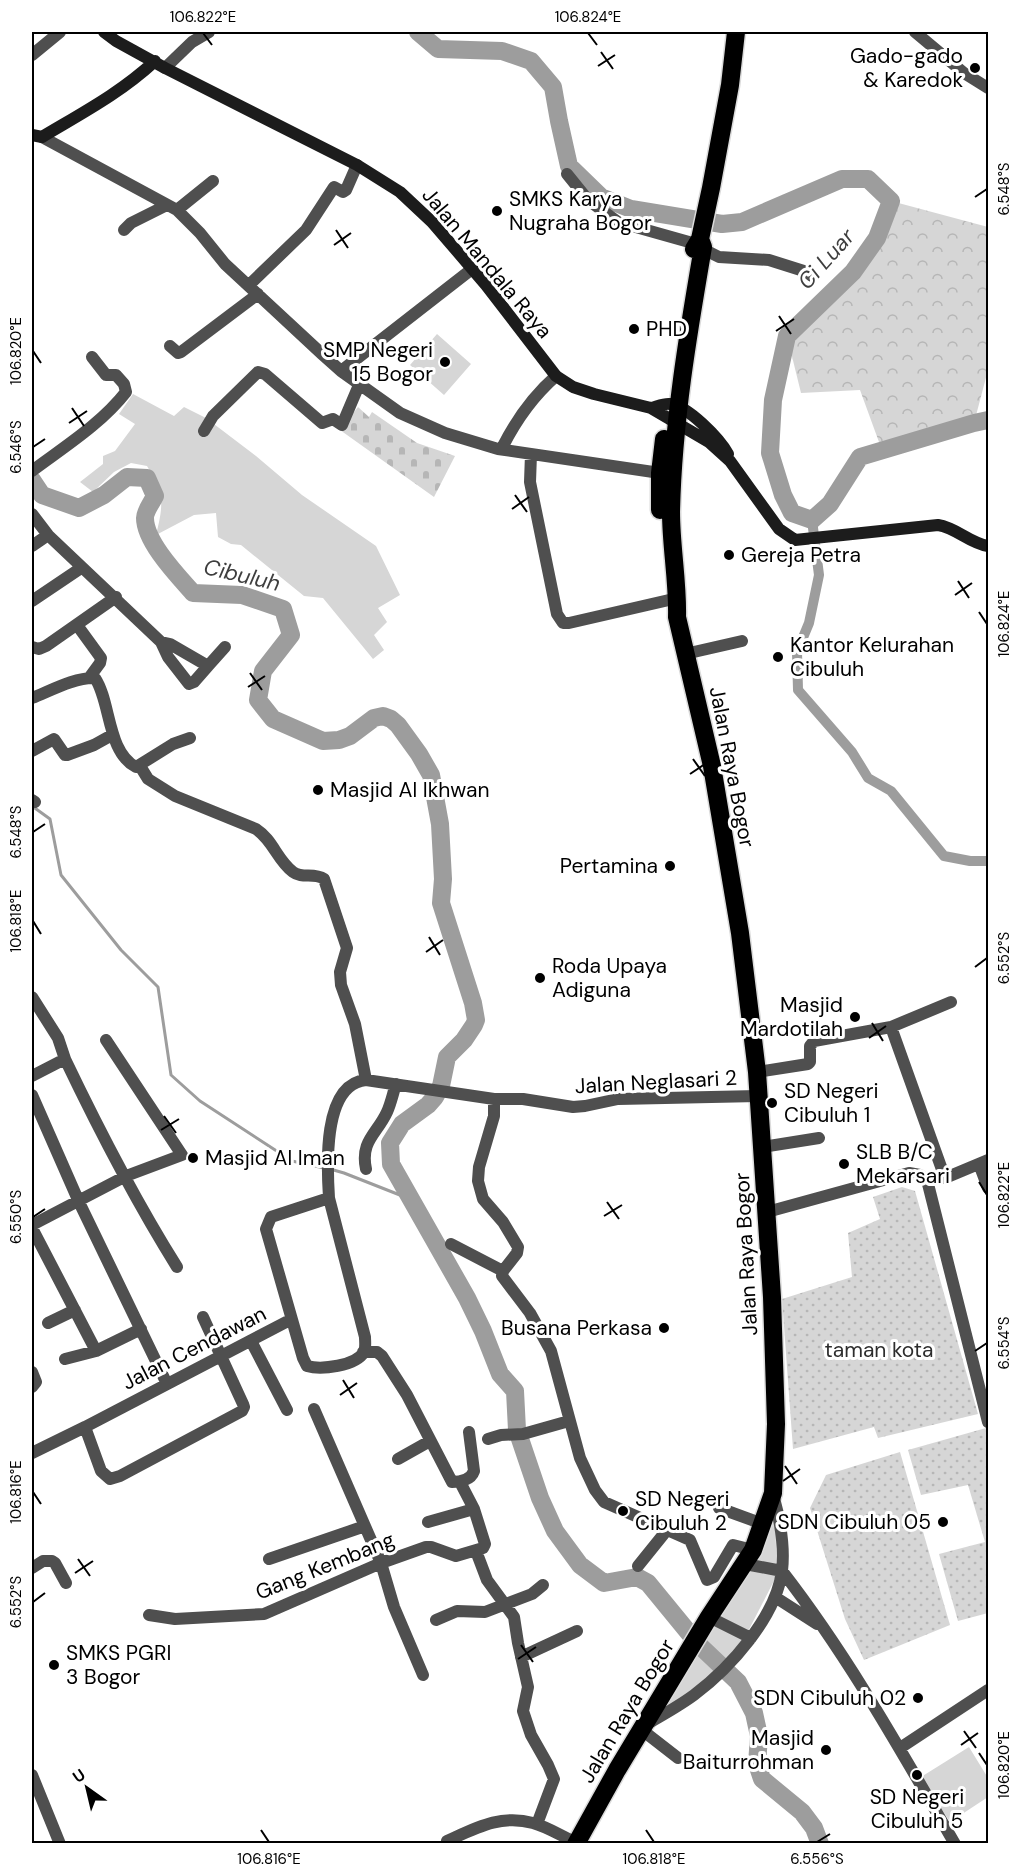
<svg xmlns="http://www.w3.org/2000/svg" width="1020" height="1875" font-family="'DM Sans',sans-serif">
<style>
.grass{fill:#d6d6d6}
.forest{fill:url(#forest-crowns)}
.cemetery{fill:url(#cemetery-stones)}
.garden{fill:url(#garden-dots)}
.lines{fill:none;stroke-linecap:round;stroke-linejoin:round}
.stream{stroke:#9d9d9d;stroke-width:3}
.canal{stroke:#9d9d9d;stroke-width:10}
.river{stroke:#9d9d9d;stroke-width:18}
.highway-casing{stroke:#dbdbdb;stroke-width:21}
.street{stroke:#4f4f4f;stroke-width:12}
.secondary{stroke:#1c1c1c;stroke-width:12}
.highway{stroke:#000;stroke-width:18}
.ticks{fill:none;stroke:#000;stroke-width:2}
.poi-dot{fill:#000;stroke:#fff;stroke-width:2}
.labels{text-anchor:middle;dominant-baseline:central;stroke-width:6;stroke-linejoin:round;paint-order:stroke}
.poi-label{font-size:21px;fill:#000;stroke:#fff;text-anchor:start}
.street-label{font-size:21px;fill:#000;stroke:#fff}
.park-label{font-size:21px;fill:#2d2d2d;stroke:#fff}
.water-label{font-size:22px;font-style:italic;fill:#3e3e3e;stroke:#fff}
.neatline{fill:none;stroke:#000;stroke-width:2}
.ticks-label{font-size:15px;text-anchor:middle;fill:#000}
</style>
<defs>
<pattern id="forest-crowns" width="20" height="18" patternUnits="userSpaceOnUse" patternTransform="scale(1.5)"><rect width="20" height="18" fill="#d6d6d6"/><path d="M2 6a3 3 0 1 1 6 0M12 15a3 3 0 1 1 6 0" fill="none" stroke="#b6b6b6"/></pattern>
<pattern id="cemetery-stones" width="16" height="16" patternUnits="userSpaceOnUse" patternTransform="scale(1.5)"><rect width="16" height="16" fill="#d6d6d6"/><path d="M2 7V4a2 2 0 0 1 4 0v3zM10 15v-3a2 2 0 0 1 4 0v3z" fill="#b6b6b6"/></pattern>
<pattern id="garden-dots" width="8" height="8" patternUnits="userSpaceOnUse" patternTransform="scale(1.5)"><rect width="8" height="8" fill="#d6d6d6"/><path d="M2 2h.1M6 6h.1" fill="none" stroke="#b6b6b6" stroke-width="1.8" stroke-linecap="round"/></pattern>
</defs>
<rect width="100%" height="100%" fill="#fff"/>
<path class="grass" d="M437,334l34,30 -27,31 -34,-30z
M133,394l41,22 10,-9 22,11 50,38 46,39 74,51 24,49 -22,13 9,14 -13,13 10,15 -11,9 -50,-61 -19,-2 -63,-51 -10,-1 -13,-7 -2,-24 -22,2 -38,20c8,-32 8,-41 -9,-69l-16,-3 -17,9 -21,20 -13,-10 23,-18v-8l12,-5 20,-27 -16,-10z
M775,1518l2,57 -36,70 -41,42 -50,34z
M969,1747l19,31v19l-38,25 -29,-45z"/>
<path class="forest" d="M891,201l97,26v143l-14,53 -91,30 -23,-63 -59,3 -14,-57 50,-47z"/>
<path class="cemetery" d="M358,407l11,10 3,-5 45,31 38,13 -21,41 -94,-67z"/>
<path class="garden" d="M902,1187l13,4 63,223 -100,24 -4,-11 -81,22 -11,-150 70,-22 -4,-44 32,-14 -7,-22z
M986,1428l2,9v176l-30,8 -19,-67 46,-12 -17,-57 -47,10 -13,-45z
M900,1452l50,173 -86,35 -19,-41 -35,-111 16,-33z"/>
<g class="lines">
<path class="stream" d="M32,806l18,13 11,56 60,75 37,37 13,88 29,26 92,60 32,7
M330,1169l14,4 66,26"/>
<path class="canal" d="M812,520l7,55 -10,48 -12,29 1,38 54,62 16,26 23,13 53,65 26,5h18"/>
<path class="river" d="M418,32l20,17 64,2 29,10 22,26 6,34 10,45 32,31 30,12 91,15 20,-2 100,-43h26l23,22 -14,37 -24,34 -66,64 -14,64 -3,53 13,42 9,18 20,7 18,-16 30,-47 114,-34 14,-3
M32,480l10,15 37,13 25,-13 23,-18 20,1 8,18c-3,6 -10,15 -10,22 0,24 33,58 48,75l49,2 41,14 8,26 -28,36 -5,29 15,19 50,22 16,-1 11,-4 24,-18 9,-2 8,3 7,6 21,29 12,21 9,49 3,55 -2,24 32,100 3,17 -2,5 -10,15 -17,17 -6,29 -6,11 -7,8 -26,19 -12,19 1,21 76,134 16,33 17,43 15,17 2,39 23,68 15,33 25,34 24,18 33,-6 11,6 50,61 40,38 16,31 5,23 -2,28 5,15 40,33 12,16 6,16"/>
<g class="highway-casing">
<path id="highway" d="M694,249l6,-10 11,-51 19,-103 6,-53
M660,510v-37l4,-34
M576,1844l41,-74 92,-153 44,-67 20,-57 3,-69 -4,-127 -15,-225 -17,-139 -28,-167 -35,-149c1,-35 -6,-70 -6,-105 2,-90 17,-178 32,-265l-3,-8"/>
</g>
<path class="street" d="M915,32l49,41 24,15
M32,55l28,-23
M165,68l27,-26 17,-10
M42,137l135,73 23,23 25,31 97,90 19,17 59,42 45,20 53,16 162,24
M567,174l21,26 30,22 71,20 30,15 50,3 38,12 5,4
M177,210l36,-29
M124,230l7,-7 36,-18
M249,285l57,-55 28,-43 9,5 3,-2 11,-25
M170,346l8,7 3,-1 77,-58
M341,371l131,-102
M204,431l9,-15 45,-44 7,2 57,49 11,-4 9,6 17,-40
M502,448c14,-28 30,-51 54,-72
M531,454l-1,28 27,132 6,9h6l100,-23
M32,471c32,-24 69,-47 94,-79l-2,-8 -8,-9h-10l-14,-18
M32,514l16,21
M32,546l16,-11 113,107 9,2 38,22 -14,16 -5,2 -21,-27 -7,-15
M32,601l49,-33
M77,625l24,33 -1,5 -11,15
M32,647l7,2 7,-3 70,-49
M685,654l57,-13
M208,666l17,-19
M32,698c18,-7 43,-21 63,-20 16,24 12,74 41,89l37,-23 17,-6
M32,751l22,-12 11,16h2l27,-10 18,-10
M140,766l8,13 27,17 81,33c17,11 21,31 37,43 9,7 21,0 31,7l23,69 -7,24 1,13 14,39 11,56
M32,800l3,2
M32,997l26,41 7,21 -33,17
M891,1027l54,151 43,-18
M65,1059c34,71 70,141 112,208
M757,1072l51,-8 2,-2v-16l4,-5 77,-14 60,-25
M32,1095l47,107 88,182
M494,1099v17l-15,51 -1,14 5,18 20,23 15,25 -1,6 -14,18 -1,5 28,37 21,38 29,107 15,32 9,12 86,38 17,40 7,-3 19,-32 20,5
M762,1147l57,-9
M979,1164l9,24
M366,1169c-6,-28 11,-35 21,-57 4,-9 6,-19 9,-28
M329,1198l-58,19 -5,12 37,129 4,8c14,4 49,0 57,-14 2,-4 1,-11 1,-15l-36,-139c-2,-31 -7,-114 37,-118l128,19h29l50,8 12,-1 33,-7 140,-3
M767,1212l142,-39 11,2 7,5 61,242
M32,1225l94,-49 56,-21 -76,-115
M32,1228l64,123
M451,1244l52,27
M48,1323l27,-13
M251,1341l36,69
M363,1352h14l5,4 25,39 45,87c8,0 19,-2 22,-11l-5,-39
M65,1359l31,-8 45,-22
M32,1372l4,10 -4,5
M314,1409l67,154 13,44 29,68
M85,1427l16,44 9,8 10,-3 122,-65 2,-4 -1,-3 -40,-87
M488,1439l13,-4 22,-1 46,-13
M32,1453l53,-26 205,-107
M398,1459l32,-18
M719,1508l44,16
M428,1522l46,-13
M476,1551l11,29 27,37 4,26 10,44 -5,24 8,24 17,30 6,14 -17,45
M269,1559l96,-33
M745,1564l37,7c66,85 119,180 173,273
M638,1566l29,-36
M32,1568l11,-7h9l3,2 11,20
M775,1597l42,27
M149,1615l26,4 89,-5 117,-51 45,-16h5l25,9 27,-8 2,-4 -11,-35 -14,-27
M709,1617l42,21
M436,1620l21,-9 28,1 47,-18 11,-9
M521,1657l56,-26
M647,1724c16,-9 32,-18 47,-29 36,-27 82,-78 88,-124 3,-26 -2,-52 -9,-77
M642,1730l36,28
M900,1748l88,-58
M32,1775l28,69
M447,1841c29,-13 54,-27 86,-18 15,4 30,14 44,20"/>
<path class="secondary" d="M104,32l12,9 49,27 192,97 43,27 32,30 54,63 70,91 17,11 21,7 57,14 58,34 21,19 49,68 16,11 143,-15c19,3 31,18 50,21
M32,135l10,2c40,-24 77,-43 113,-76
M651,408c5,-1 13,-5 19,-4 18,2 49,34 58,50"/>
<use href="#highway" class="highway"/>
</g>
<path class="ticks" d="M203,33l9,12M588,33l9,12M601,52l12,17M598,66l17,-11M975,197l12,-8M336,230l12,18M334,245l17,-12M779,316l12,18M776,331l18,-12M33,351l8,12M72,408l12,18M69,423l18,-12M33,447l12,-8M515,495l12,17M512,509l17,-12M958,581l11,17M955,595l17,-12M979,612l8,12M250,673l12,17M248,687l17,-11M693,759l12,17M690,774l18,-12M33,832l12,-8M33,921l8,13M429,937l11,18M426,952l17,-12M975,967l12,-9M872,1023l11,18M869,1038l17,-12M164,1116l12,17M161,1130l18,-11M979,1182l8,13M607,1202l12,17M604,1216l18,-11M33,1217l12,-8M975,1351l12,-8M343,1380l11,18M340,1395l17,-12M785,1466l12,18M783,1481l17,-12M33,1492l8,12M78,1559l12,17M75,1573l18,-12M33,1602l12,-9M521,1645l12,17M518,1659l18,-12M964,1731l12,17M961,1745l17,-12M979,1753l8,12M261,1830l8,12M646,1830l8,12M817,1842l13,-8"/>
<g class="poi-dot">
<circle cx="975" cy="68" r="6"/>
<circle cx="497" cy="211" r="6"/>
<circle cx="634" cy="329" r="6"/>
<circle cx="445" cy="362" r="6"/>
<circle cx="729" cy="555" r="6"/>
<circle cx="778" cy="657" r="6"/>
<circle cx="318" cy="790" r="6"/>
<circle cx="670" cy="866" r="6"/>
<circle cx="540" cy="978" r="6"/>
<circle cx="855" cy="1017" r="6"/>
<circle cx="772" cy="1103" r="6"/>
<circle cx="193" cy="1158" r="6"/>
<circle cx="844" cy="1164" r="6"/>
<circle cx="664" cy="1328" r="6"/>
<circle cx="623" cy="1511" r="6"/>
<circle cx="943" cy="1522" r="6"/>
<circle cx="54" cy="1665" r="6"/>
<circle cx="918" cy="1698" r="6"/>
<circle cx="826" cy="1750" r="6"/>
<circle cx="917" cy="1775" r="6"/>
</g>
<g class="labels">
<g class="poi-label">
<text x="963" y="56" text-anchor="end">Gado-gado<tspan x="963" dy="24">&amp; Karedok</tspan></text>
<text x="509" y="199">SMKS Karya<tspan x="509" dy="24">Nugraha Bogor</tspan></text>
<text x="646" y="329">PHD</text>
<text x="433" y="350" text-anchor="end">SMP Negeri<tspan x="433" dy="24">15 Bogor</tspan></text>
<text x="741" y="555">Gereja Petra</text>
<text x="790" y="645">Kantor Kelurahan<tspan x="790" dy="24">Cibuluh</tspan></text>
<text x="330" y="790">Masjid Al Ikhwan</text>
<text x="658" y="866" text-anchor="end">Pertamina</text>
<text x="552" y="966">Roda Upaya<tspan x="552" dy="24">Adiguna</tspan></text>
<text x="843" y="1005" text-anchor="end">Masjid<tspan x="843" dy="24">Mardotilah</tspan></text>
<text x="784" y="1091">SD Negeri<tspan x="784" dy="24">Cibuluh 1</tspan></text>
<text x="856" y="1152">SLB B/C<tspan x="856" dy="24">Mekarsari</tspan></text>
<text x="205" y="1158">Masjid Al Iman</text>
<text x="652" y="1328" text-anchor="end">Busana Perkasa</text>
<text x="635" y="1499">SD Negeri<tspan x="635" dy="24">Cibuluh 2</tspan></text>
<text x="931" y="1522" text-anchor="end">SDN Cibuluh 05</text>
<text x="66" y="1653">SMKS PGRI<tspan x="66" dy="24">3 Bogor</tspan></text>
<text x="906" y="1698" text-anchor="end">SDN Cibuluh 02</text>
<text x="814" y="1738" text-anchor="end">Masjid<tspan x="814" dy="24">Baiturrohman</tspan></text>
<text x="917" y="1797" text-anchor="middle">SD Negeri<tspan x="917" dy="24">Cibuluh 5</tspan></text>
</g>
<g class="street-label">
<text transform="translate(487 263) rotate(50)">Jalan Mandala Raya</text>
<text transform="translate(732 767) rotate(79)">Jalan Raya Bogor</text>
<text transform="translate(656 1082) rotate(-3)">Jalan Neglasari 2</text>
<text transform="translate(746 1254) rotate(-93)">Jalan Raya Bogor</text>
<text transform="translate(194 1348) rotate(-27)">Jalan Cendawan</text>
<text transform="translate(325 1566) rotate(-22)">Gang Kembang</text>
<text transform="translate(627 1711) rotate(-59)">Jalan Raya Bogor</text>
</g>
<g class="park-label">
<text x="879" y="1350">taman kota</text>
</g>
<g class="water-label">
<text transform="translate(826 259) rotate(-48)">Ci Luar</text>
<text transform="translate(242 575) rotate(13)">Cibuluh</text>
</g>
</g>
<rect width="1020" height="1875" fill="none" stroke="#ffffff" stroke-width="66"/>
<g transform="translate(87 1788) rotate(326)" stroke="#ffffff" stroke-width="4.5" paint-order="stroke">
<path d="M0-4.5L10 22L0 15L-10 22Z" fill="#000000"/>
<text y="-9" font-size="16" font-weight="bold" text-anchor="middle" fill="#000000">U</text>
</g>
<rect x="33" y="33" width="954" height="1809" class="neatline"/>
<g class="ticks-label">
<text x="203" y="22">106.822°E</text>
<text x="588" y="22">106.824°E</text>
<text transform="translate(1004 189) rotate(-90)" y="5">6.548°S</text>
<text transform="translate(16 351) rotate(-90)" y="5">106.820°E</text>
<text transform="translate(16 447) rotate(-90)" y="5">6.546°S</text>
<text transform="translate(1004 624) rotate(-90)" y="5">106.824°E</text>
<text transform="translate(16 832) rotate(-90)" y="5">6.548°S</text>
<text transform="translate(16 921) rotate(-90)" y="5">106.818°E</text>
<text transform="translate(1004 958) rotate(-90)" y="5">6.552°S</text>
<text transform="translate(1004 1195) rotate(-90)" y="5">106.822°E</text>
<text transform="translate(16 1217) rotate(-90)" y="5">6.550°S</text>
<text transform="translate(1004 1343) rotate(-90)" y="5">6.554°S</text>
<text transform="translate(16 1492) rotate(-90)" y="5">106.816°E</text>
<text transform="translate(16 1602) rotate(-90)" y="5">6.552°S</text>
<text transform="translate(1004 1765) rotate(-90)" y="5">106.820°E</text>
<text x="269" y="1864">106.816°E</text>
<text x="654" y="1864">106.818°E</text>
<text x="817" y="1864">6.556°S</text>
</g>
</svg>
